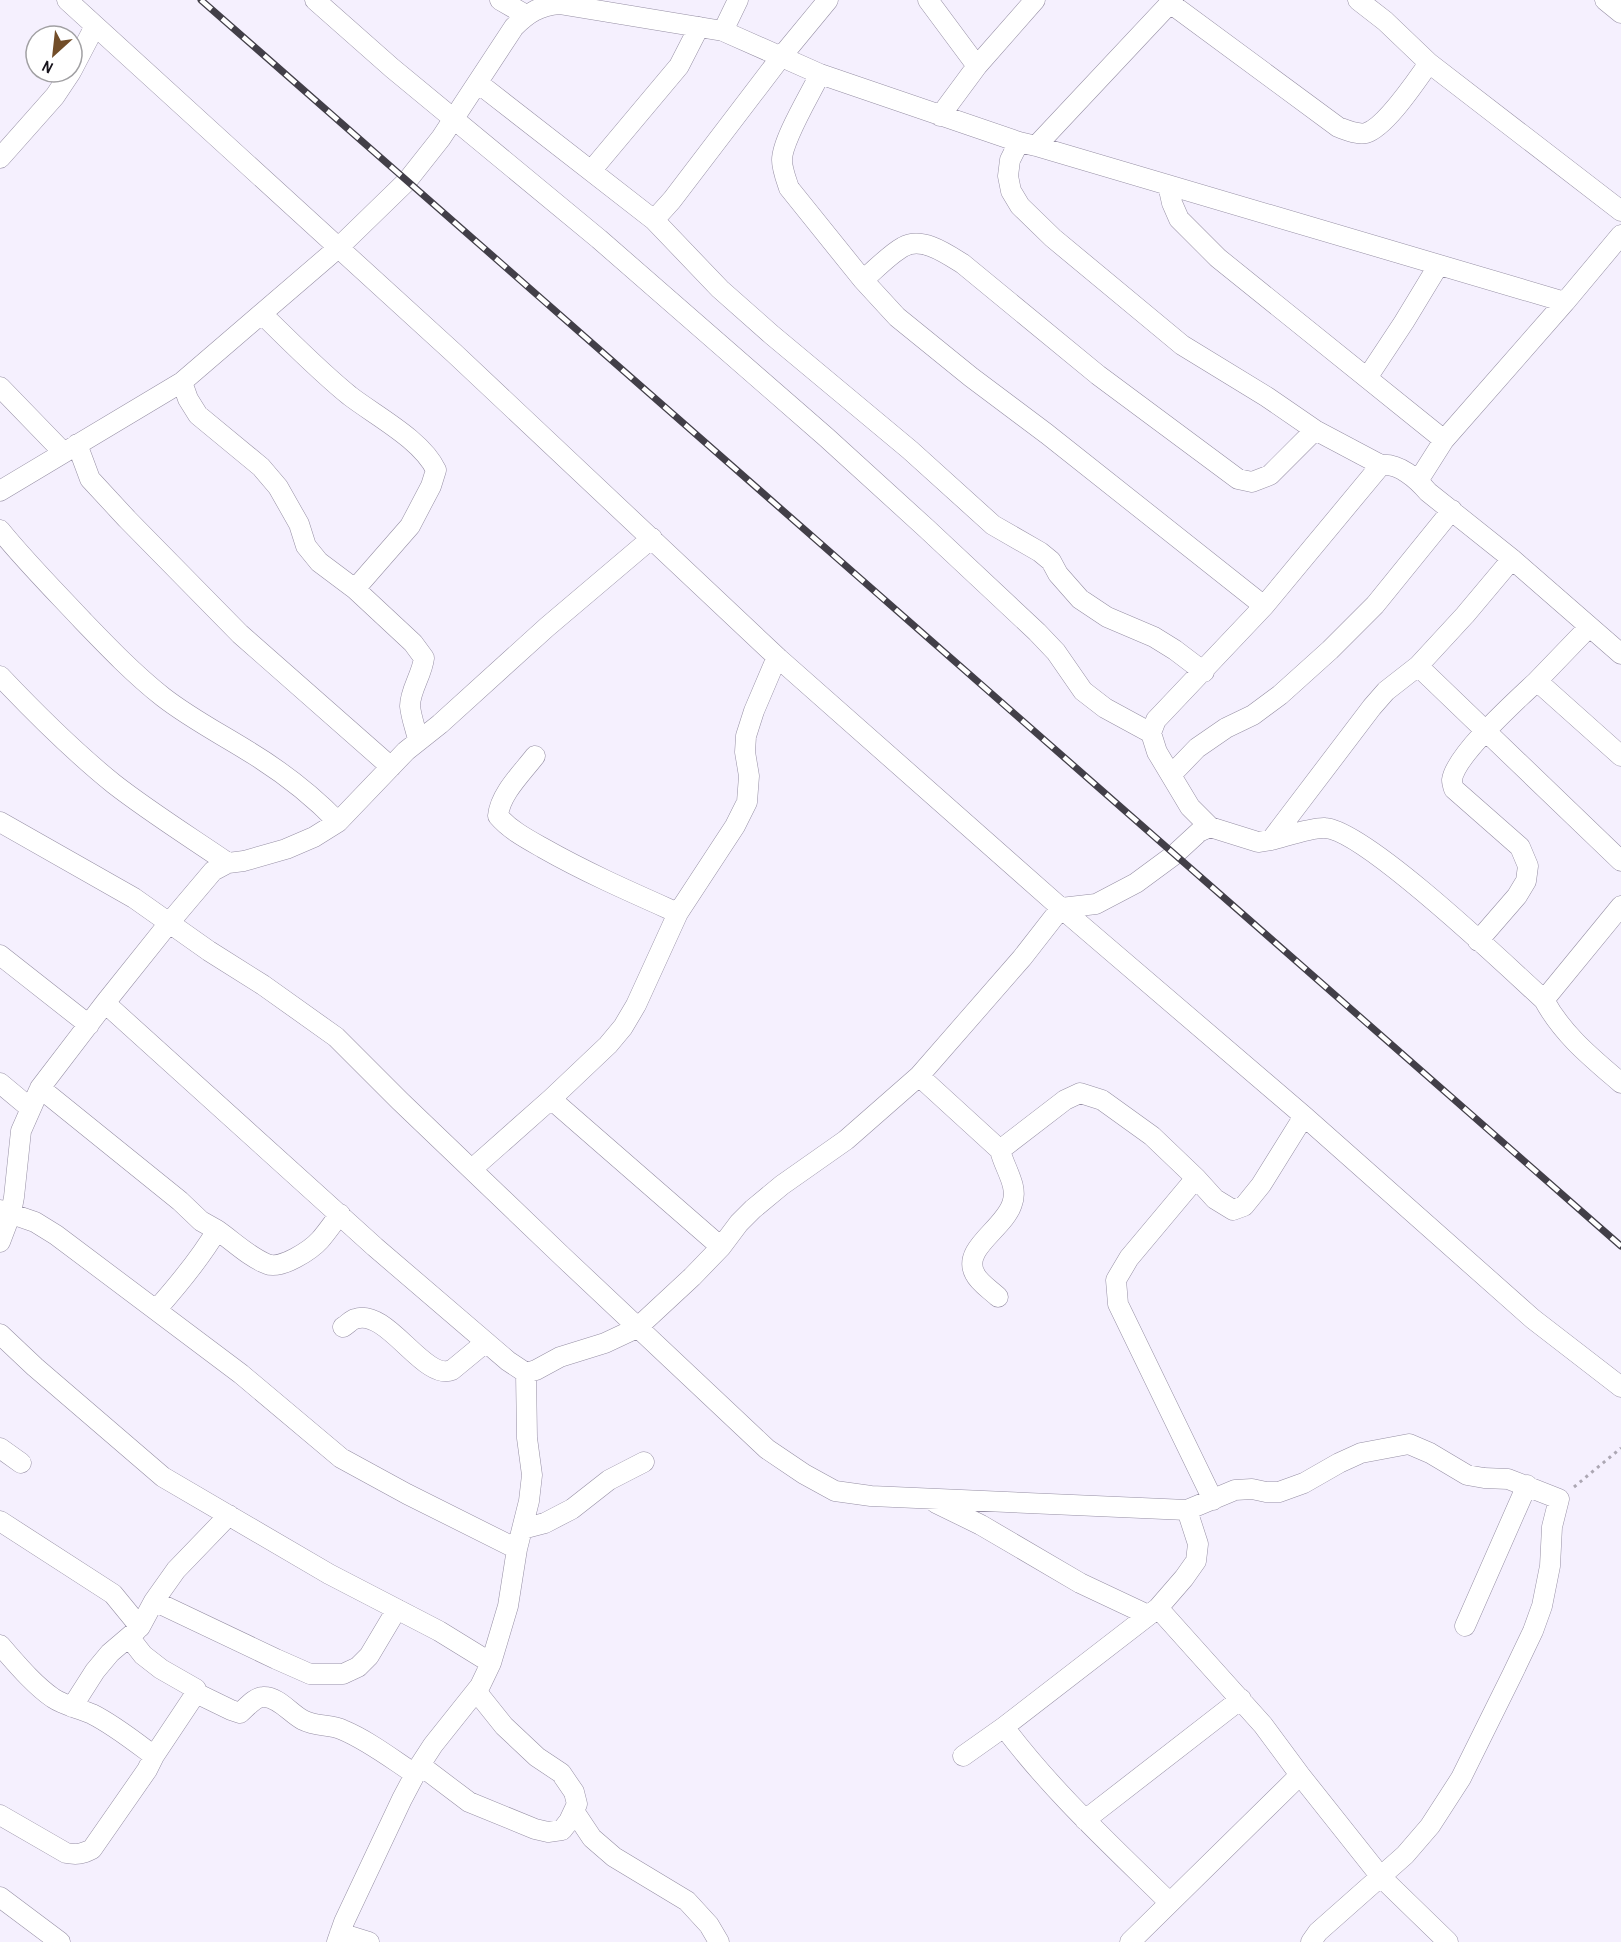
<svg xmlns="http://www.w3.org/2000/svg" width="1621" height="1942" font-family="'Archivo Narrow',sans-serif">
<style>
.lines{fill:none;stroke-linecap:round;stroke-linejoin:round}
.minor-casing{stroke:#968fa4;stroke-width:21}
.path{stroke:#aca7b3;stroke-width:3;stroke-dasharray:3 4.5;stroke-linecap:butt}
.minor{stroke:#fff;stroke-width:20}
.rail-casing{stroke:#423f48;stroke-width:7}
.rail{stroke:#fff;stroke-width:4.5;stroke-dasharray:14;stroke-linecap:butt}
</style>
<rect width="100%" height="100%" fill="#f5f0fe"/>
<g class="lines">
<g class="minor-casing">
<path id="minor" d="M67,0l387,353 323,304 284,251 243,208 229,203 88,68
M315,0l77,68 207,171 227,198 101,92 110,103 19,20 27,39 22,17 46,25
M500,0l26,15
M928,0l49,66
M1358,0l27,21 44,42 192,148
M1605,0l16,13
M1170,3l168,124c8,3 19,8 28,6 20,-6 50,-52 63,-70
M723,31l15,-31
M72,70l23,-44
M820,74c-9,19 -38,66 -38,86 0,9 4,19 7,28l74,92 34,37 74,60 76,57 217,172
M478,83l176,137 18,-20 109,-143 47,-57
M940,116l37,-50 58,-66
M1019,142l-9,18 -2,16 3,15 9,15 33,32 129,107 85,52 48,33 66,35
M1036,146l137,-146
M0,158l55,-62 16,-24
M591,171l88,-105 20,-39
M1168,185l4,18 7,16 39,39 226,182
M654,220l66,69 52,46 138,115 83,75 47,27 11,9 7,13 22,25 27,18 47,20 21,13 29,22
M863,280c12,-10 27,-26 40,-33 19,-11 44,7 60,17l135,111 140,104 14,3 18,-7 45,-45
M262,314c29,28 57,57 88,82 26,20 72,44 86,74l-5,16 -21,40 -55,63
M1367,378l37,-56 34,-56
M182,382l6,17 10,16 63,52 17,20 21,37 7,22 13,16 36,27 58,54 11,15c-2,17 -14,32 -14,48 1,11 6,24 8,34
M0,387l63,65
M77,444l13,35 37,40 113,115 151,133
M1418,481l26,-41 121,-138 56,-67
M0,491l182,-109 156,-134 69,-67 34,-43 73,-111c14,-14 25,-21 45,-23l164,27 97,43 199,68 17,4 529,156
M0,530c26,32 55,61 83,91 26,27 51,53 80,76 27,21 56,36 85,54 33,20 63,43 90,71
M1418,666l47,-51 47,-56
M0,676c36,38 73,75 114,108 36,28 76,53 114,79
M1537,681l52,-54
M535,756c-13,17 -35,38 -37,60 12,14 29,23 45,32 44,25 90,45 135,65
M1171,775l26,-27 29,-20 27,-13 27,-20 50,-45 45,-45 77,-95
M0,822l134,76 75,53 54,34 73,52 64,64 163,156 204,192 37,25 31,17 36,5 316,14 11,34 -2,17 -12,17 -26,30 -154,119c48,64 108,119 165,175
M1210,827l-20,-20 -33,-55 -6,-19 5,-13 108,-114 117,-141c18,-2 36,14 47,27l84,67 109,95
M1271,840c13,-3 41,-13 54,-12 40,2 183,139 219,172l77,-94
M1478,941l39,-45 9,-15 2,-15 -8,-19 -66,-58c-1,-3 -2,-6 -2,-9 3,-25 66,-81 85,-99l84,75
M0,955l89,70
M1544,1000c19,35 48,58 77,83
M105,1003l270,244 133,114 18,12 10,-3 24,-13 45,-14 32,-15 55,-51 29,-30 18,-24 14,-14 29,-24 64,-45 73,-64
M0,1083l30,25
M40,1088l140,113 21,20 16,9c-17,29 -38,54 -61,80
M551,1099l57,-54 15,-18 13,-22 42,-92 57,-87 12,-24 2,-26 -4,-24 1,-16 8,-25 23,-54
M472,1169l79,-70 170,148
M1196,1178l-44,-42 -50,-36 -22,-7 -15,7 -65,50 -81,-74 103,-118 39,-50 35,-4 40,-21 38,-28 25,-23 11,-5 48,15 13,-2 101,-133 14,-16 32,-25 203,195
M0,1210l35,12 21,13 185,139 100,84 66,36 110,55
M217,1230c16,11 32,27 50,34 14,6 44,-14 53,-24 7,-8 13,-17 20,-26
M0,1242l11,-29 3,-16 7,-66 19,-43 65,-85 64,-80 44,-52 15,-8 16,-2 42,-12 28,-12 24,-15 68,-71 34,-27 107,-97 105,-89
M998,1297c-7,-7 -19,-14 -23,-23 -14,-25 29,-45 37,-70 7,-18 -8,-36 -12,-54
M343,1327c4,-2 8,-7 12,-8 32,-12 69,63 97,51l34,-28
M0,1334l35,33 128,110 166,97 110,57 52,32 -11,23 -47,59 -13,20 -18,34 -58,123 -7,20
M0,1448l21,15
M1213,1500l-95,-196 -2,-24 13,-22 67,-80 19,21 18,11 11,-4 17,-21 43,-69
M936,1503l45,22 99,58 68,32
M1187,1510l48,-20 17,-1 14,3h13l25,-9 35,-20 22,-10 48,-9 21,9 37,22 17,3 24,1 51,20 -7,28 -2,39 -8,40 -9,25 -21,44 -51,103 -31,48 -25,29 -87,77 -7,10
M0,1521l113,73 27,33 14,-26 122,58 34,15h33l15,-7 11,-11 28,-47
M522,1529l23,-6 27,-14 37,-29 35,-18
M154,1601l22,-31 53,-55
M1158,1608l105,117 37,50 81,102 67,65
M1465,1626l62,-141
M129,1637l14,18 18,14 35,20 -2,7 -40,60
M0,1645c16,18 33,39 53,53 12,8 26,10 39,16 22,11 42,27 62,42l-7,14 -55,79c-10,5 -15,6 -26,4l-66,-38
M491,1663l17,-57 9,-57 12,-48 3,-26 -5,-37 -1,-65
M196,1693l35,17 9,3c6,-5 15,-16 23,-16 15,-1 28,17 40,23 13,7 28,4 40,10 26,11 49,29 72,44
M72,1707l23,-36 15,-18 27,-23
M963,1756l41,-29
M420,1765l49,37 66,27 13,3 14,-2 7,-9 8,-17 -3,-12 -13,-19 -24,-16 -33,-31 -28,-35
M574,1811l18,27 22,19 73,44 22,24 10,17
M1085,1820l156,-121
M0,1897l60,45
M340,1933l29,9
M1130,1942l170,-167"/>
</g>
<path class="path" d="M1574,1487l47,-39"/>
<use href="#minor" class="minor"/>
<g class="rail-casing">
<path id="rail" d="M201,0l1420,1246"/>
</g>
<use href="#rail" class="rail"/>
</g>
<g transform="translate(54 54) rotate(207)"><circle r="28" fill="#ffffff" stroke="#a1a0a3" stroke-width="1.5"/>
<path d="M0-4.5L10 22L0 15L-10 22Z" fill="#724d28"/>
<text y="-9" font-size="16" font-weight="bold" text-anchor="middle" fill="#15121a">N</text>
</g>
</svg>
